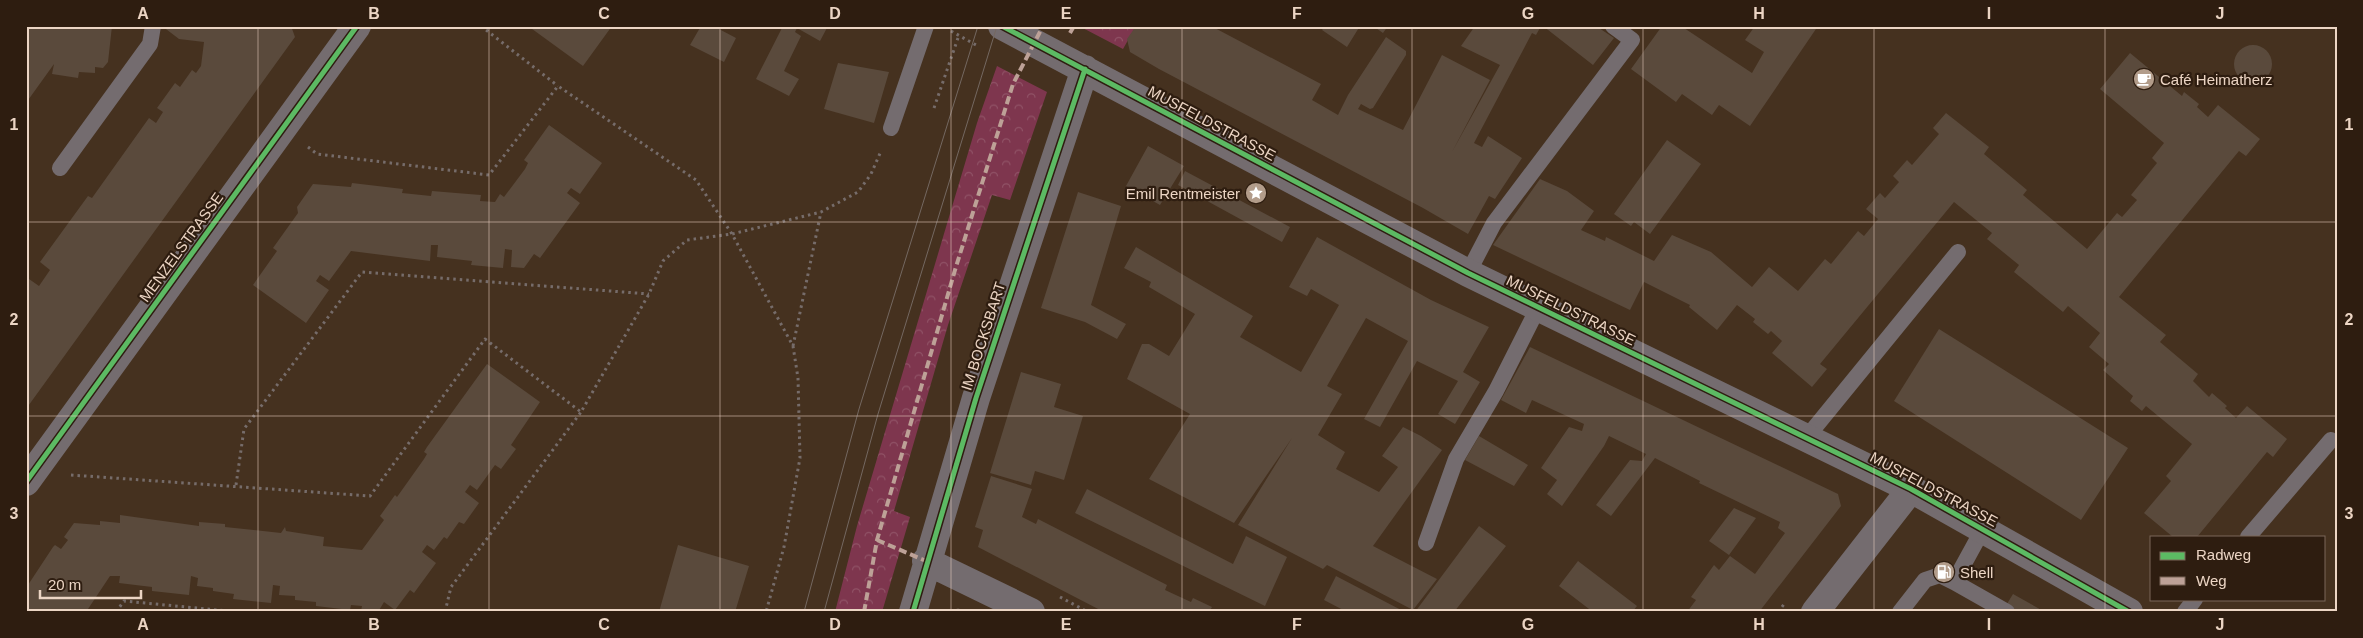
<svg xmlns="http://www.w3.org/2000/svg" width="2363" height="638" font-family="Helvetica,sans-serif">
<style>
.forest{fill:url(#forest-crowns)}
.building{fill:#5a4a3c}
.lines{fill:none;stroke-linecap:round;stroke-linejoin:round}
.path{stroke:#766c6a;stroke-width:3;stroke-dasharray:2.5 4;stroke-linecap:butt}
.lane{stroke:#746c6f;stroke-width:16}
.street{stroke:#746c6f;stroke-width:28}
.tram{stroke:#746861;stroke-width:1}
.quiet{stroke:#bda197;stroke-width:4;stroke-dasharray:8 4;stroke-linecap:butt}
.cycleway-casing{stroke:#2e1d10;stroke-width:8}
.cycleway{stroke:#5cba63;stroke-width:5}
.grid{fill:none;stroke:#ecd5c4;stroke-width:1;stroke-opacity:0.55}
.labels{text-anchor:middle;dominant-baseline:central;stroke-width:4.5;stroke-linejoin:round;paint-order:stroke}
.poi-label{font-size:15px;fill:#ecd5c4;stroke:#2e1d10;text-anchor:start}
.street-label{font-size:15px;fill:#ecd5c4;stroke:#2e1d10}
.neatline{fill:none;stroke:#ecd5c4;stroke-width:2}
.grid-label{font-size:16px;text-anchor:middle;font-weight:bold;fill:#ecd5c4}
</style>
<defs>
<pattern id="forest-crowns" width="20" height="18" patternUnits="userSpaceOnUse" patternTransform="scale(1.25)"><rect width="20" height="18" fill="#7e364e"/><path d="M2 6a3 3 0 1 1 6 0M12 15a3 3 0 1 1 6 0" fill="none" stroke="#905266"/></pattern>
</defs>
<rect width="100%" height="100%" fill="#45311f"/>
<path class="forest" d="M1079,26h57l-13,23z
M997,66l50,26 -37,108 -18,-5 -44,130 -54,186 16,6 -28,95h-47l22,-86 120,-403z"/>
<path class="building" d="M26,26h86l-4,36 -5,6 -8,-1v6l-16,-1 -1,6 -26,-4 2,-10 -28,39z
M162,26h129l4,11 -269,372v-125l3,-5 10,7 11,-16 -10,-8 48,-66 4,2 57,-80 7,5 7,-11 -6,-4 18,-25 5,4 12,-17 4,3 5,-7 3,-24 -25,-3z
M528,26h84l-29,40z
M701,26h19l-1,3 17,9 -12,24 -34,-17z
M783,26h45l-8,15 -23,-13 -2,4 6,4 -17,35 15,8 -10,17 -33,-17z
M1136,26h75l110,58 -9,16 26,15 10,-20 38,-58 20,14v4l-33,53 -3,1 -9,-5 -3,5 45,21 39,-75 48,25 -38,72 48,-87 -39,-19 14,-20h66l-5,9 -4,-2 -58,110 8,4 6,-11 34,22 -27,41 -6,-3 -21,38 -45,-26 -264,-139 -29,-17 -3,-13z
M1325,26h35l-13,21 -25,-17z
M1373,26h15l-5,7z
M1543,26h53l18,12 -21,27z
M1662,26h19l71,47 12,-21 -19,-12 10,-14h63l-68,100 -31,-21 -7,10 -30,-21 -6,8 -45,-33z
M2234 64a19 19 0 1 1 38 0a19 19 0 1 1-38 0Z
M2130,53l52,43 2,-4 15,12 -2,3 11,10 10,-12 42,34 -14,17 -7,-5 -120,146 47,38 -6,7 38,32 -5,7 16,16 3,-4 15,13 -2,2 11,10 11,-12 40,33 -14,18 -6,-5 -70,85h-24l-29,-24 27,-32 -5,-5 26,-32 -46,-38 -4,5 -12,-10 3,-5 -30,-26 6,-6 -20,-17 11,-14 -32,-27 -5,6 -49,-40 5,-7 -32,-26 5,-6 -38,-31 -134,162 7,5 -15,18 -40,-34 10,-12 -11,-10 -3,3 -15,-12 2,-3 -18,-14 -20,25 -28,-23 1,-2 -46,-23 -14,28 -137,-65 47,-66 27,12 27,20 -13,19 24,11 1,-4 48,24 18,-26 39,17 41,35 17,-20 29,24 27,-32 6,5 27,-33 6,5 14,-17 -12,-10 14,-16 5,5 14,-16 -6,-6 14,-16 5,5 27,-31 -6,-6 13,-15 43,34 -5,7 43,36 -4,5 64,54 30,-36 5,4 15,-17 -6,-5 26,-32 -5,-5 12,-15 -64,-54z
M838,63l51,9 -15,51 -50,-14z
M549,125l53,38 -22,31 -9,-6 -4,5 13,10 -40,55 -6,-4 -10,14 -13,-1 1,-17 -7,-1 -2,19 -32,-3 1,-4 -35,-4 1,-12h-7l-1,16 -79,-10 -22,30 -9,-6 -4,6 13,9 -23,33 -53,-38 24,-34 -4,-3 25,-35 -1,-6 16,-23 38,3 1,-4 51,6 -1,4 29,3 1,-5 24,2 25,2 -1,6 15,1 5,-8 4,3 21,-28 3,-6 -4,-3z
M1667,140l34,24 -51,70 -16,-12 -3,4 -17,-12z
M1148,146l36,20 -24,39 -34,-19z
M1185,171l105,56 -8,15 -104,-57z
M1078,192l43,14 -30,99 35,19 -9,15 -32,-17 -44,-14z
M1317,237l114,63 58,27 -26,45 17,10 -25,42 -17,-10 20,-33 -41,-20 -37,66 -16,-8 44,-78 -42,-23 -39,68 15,8 -24,41 27,17 -9,17 43,23 19,-25 -16,-11 21,-29 18,9 21,14 -69,96 64,33 -24,31 -86,-45 -4,4 -85,-44 54,-87 -58,85 -85,-44 41,-65 -63,-35 15,-35h7l20,12 26,-42 -46,-27 2,-5 -27,-14 12,-21 117,69 -13,21 61,35 38,-67 -28,-16 -4,7 -18,-9z
M1939,329l189,119 -47,72 -187,-119z
M1530,347l308,147 3,12 -82,106h-72l9,-12 -5,-3 23,-32 5,5 11,-14 25,18 30,-41 -7,-5 2,-6 -81,-39 1,-2 -45,-23 -44,58 -15,-11 34,-45 12,1 4,-7 -37,-18 -5,10 -42,60 -15,-12 10,-14 -16,-12 28,-41 13,4 2,-7 -52,-24 -6,13 -25,-13z
M487,364l53,38 -29,43 5,4 -15,20 -6,-4 -18,25 -7,-5 -5,7 14,11 -15,21 -5,-2 -12,17 -3,-2 -10,13 -7,-5 -5,7 14,11 -22,30 -4,-3 -15,20 -11,-8 -6,10 -17,-1 1,-5 -11,-1 -1,5 -34,-4v-4l-21,-2v-4l-16,-1 1,-9 -7,-1 -2,18 -38,-4 1,-5 -21,-3v-3l-16,-2 1,-8 -7,-2 -2,19 -37,-4v-4l-33,-4 1,-7h-10l-24,36h-60v-24l27,-41 2,-2 6,4 7,-9 -4,-3 10,-14 26,2v-4l20,2v-8l79,11v-4l26,2v3l56,6 4,-6 1,4 38,6 -1,9 39,4 22,-30 -4,-4 15,-21 2,2 27,-38 3,-5 -3,-2 3,-5z
M1021,372l40,12 -7,23 29,9 -19,64 -29,-9 -4,14 -41,-12z
M1479,436l49,29 -14,21 -49,-26z
M991,476l41,13 -10,28 14,7 2,-5 129,66 -2,5 26,12 2,-4 19,9 -3,5h-105l-126,-65 5,-17 -8,-3z
M1087,489l146,75 13,-28 41,21 -22,49 -190,-93z
M1734,508l22,10 -27,37 -20,-14z
M1479,526l27,20 -52,66h-39z
M678,545l71,21 -14,46h-76z
M1578,561l59,45 -5,6h-39l-34,-26z
M1336,576l44,23 25,13h-58l-23,-12z
M2013,594l32,18h-43z
M958,608l8,4h-16z"/>
<g class="lines">
<path class="path" d="M481,26l77,60
M951,31l25,14
M934,108l25,-73
M308,147l9,7 172,21 69,-89 138,94 36,54 61,112 5,32 2,80 -16,89 -18,65
M793,346l28,-134
M71,475l299,21 115,-157 96,73 68,-118 14,-33 24,-21 45,-6 89,-22 37,-20 13,-18 10,-23
M236,485l8,-56 118,-157 287,22
M1060,597l28,15
M116,612l8,-11 114,11
M445,612l6,-25 130,-175
M1778,612l7,-9"/>
<path class="lane" d="M891,128l35,-102
M60,168l90,-124 3,-18
M1468,273l26,-50 138,-183 -19,-14
M1807,437l151,-185
M1983,529l-29,53 53,30
M2248,537l83,-97
M1426,543l30,-84 40,-68 42,-83
M1900,612l25,-32 15,-5 14,7
M2185,612l10,-13"/>
<path class="street" d="M1002,26l466,247 443,216 218,123
M26,482l331,-456
M926,561l105,51
M913,612l63,-214 109,-329
M1815,612l96,-123"/>
<path class="tram" d="M804,612l55,-203 119,-383
M824,612l54,-198 119,-388"/>
<path class="quiet" d="M1070,33l4,-7
M877,540l49,21
M864,612l13,-72 78,-270 58,-186 30,-58"/>
<g class="cycleway-casing">
<path id="cycleway" d="M1002,26l466,247 443,216 218,123
M26,482l331,-456
M913,612l63,-214 109,-329"/>
</g>
<use href="#cycleway" class="cycleway"/>
</g>
<path class="grid" d="M258,26v586M489,26v586M720,26v586M951,26v586M1182,26v586M1412,26v586M1643,26v586M1874,26v586M2105,26v586M26,222h2311M26,416h2311"/>
<defs>
<g id="cafe-disc" transform="scale(1.125)"><circle r="9.5" fill="#b29c8a" stroke="#2e1d10"/><path d="M-5.5-4.5H6V0H3Q3 3.5 0 3.5H-2.5Q-5.5 3.5-5.5 0ZM3-3.2v2h1.7v-2ZM-6 4.5H4V6H-6Z" fill="#fff"/></g>
<g id="sight-disc" transform="scale(1.125)"><circle r="9.5" fill="#b29c8a" stroke="#2e1d10"/><path d="M0-6L1.8-2.2L6-1.7L2.9 1.2L3.7 5.4L0 3.3L-3.7 5.4L-2.9 1.2L-6-1.7L-1.8-2.2Z" fill="#fff"/></g>
<g id="fuel-disc" transform="scale(1.125)"><circle r="9.5" fill="#b29c8a" stroke="#2e1d10"/><path d="M-5.5-6h7V0h2V4h1.3V-2.5L3-4.5l.8-.8L6-3V5H2.5V1h-1V6h-7ZM-4.2-4.7v3.2H.2V-4.7Z" fill="#fff"/></g>
</defs>
<g fill-rule="evenodd">
<use href="#cafe-disc" x="2144" y="79"/>
<use href="#sight-disc" x="1256" y="193"/>
<use href="#fuel-disc" x="1944" y="572"/>
</g>
<g class="labels">
<g class="poi-label">
<text x="2160" y="79">Café Heimatherz</text>
<text x="1240" y="193" text-anchor="end">Emil Rentmeister</text>
<text x="1960" y="572">Shell</text>
</g>
<g class="street-label">
<text transform="translate(1212 123) rotate(28)">MUSFELDSTRASSE</text>
<text transform="translate(181 247) rotate(-54)">MENZELSTRASSE</text>
<text transform="translate(1571 310) rotate(26)">MUSFELDSTRASSE</text>
<text transform="translate(983 336) rotate(-72)">IM BOCKSBART</text>
<text transform="translate(1934 489) rotate(28)">MUSFELDSTRASSE</text>
</g>
</g>
<rect width="2363" height="638" fill="none" stroke="#2e1d10" stroke-width="55"/>
<rect x="2150" y="536" width="175" height="65" fill="#2e1d10" stroke="#7a6758"/>
<rect x="2160" y="552" width="25" height="8" fill="#5cba63" stroke="#7a6758"/>
<text x="2196" y="560" font-size="15" fill="#ecd5c4">Radweg</text>
<rect x="2160" y="577" width="25" height="8" fill="#bda197" stroke="#7a6758"/>
<text x="2196" y="586" font-size="15" fill="#ecd5c4">Weg</text>
<path d="M40 590v8h101v-8" fill="none" stroke="#ecd5c4" stroke-width="2.5"/>
<text x="48" y="590" font-size="15" fill="#ecd5c4" stroke="#2e1d10" stroke-width="4" paint-order="stroke">20 m</text>
<rect x="28" y="28" width="2308" height="582" class="neatline"/>
<g class="grid-label">
<text x="143" y="19">A</text>
<text x="374" y="19">B</text>
<text x="604" y="19">C</text>
<text x="835" y="19">D</text>
<text x="1066" y="19">E</text>
<text x="1297" y="19">F</text>
<text x="1528" y="19">G</text>
<text x="1759" y="19">H</text>
<text x="1989" y="19">I</text>
<text x="2220" y="19">J</text>
<text x="14" y="130">1</text>
<text x="2349" y="130">1</text>
<text x="14" y="325">2</text>
<text x="2349" y="325">2</text>
<text x="14" y="519">3</text>
<text x="2349" y="519">3</text>
<text x="143" y="630">A</text>
<text x="374" y="630">B</text>
<text x="604" y="630">C</text>
<text x="835" y="630">D</text>
<text x="1066" y="630">E</text>
<text x="1297" y="630">F</text>
<text x="1528" y="630">G</text>
<text x="1759" y="630">H</text>
<text x="1989" y="630">I</text>
<text x="2220" y="630">J</text>
</g>
</svg>
